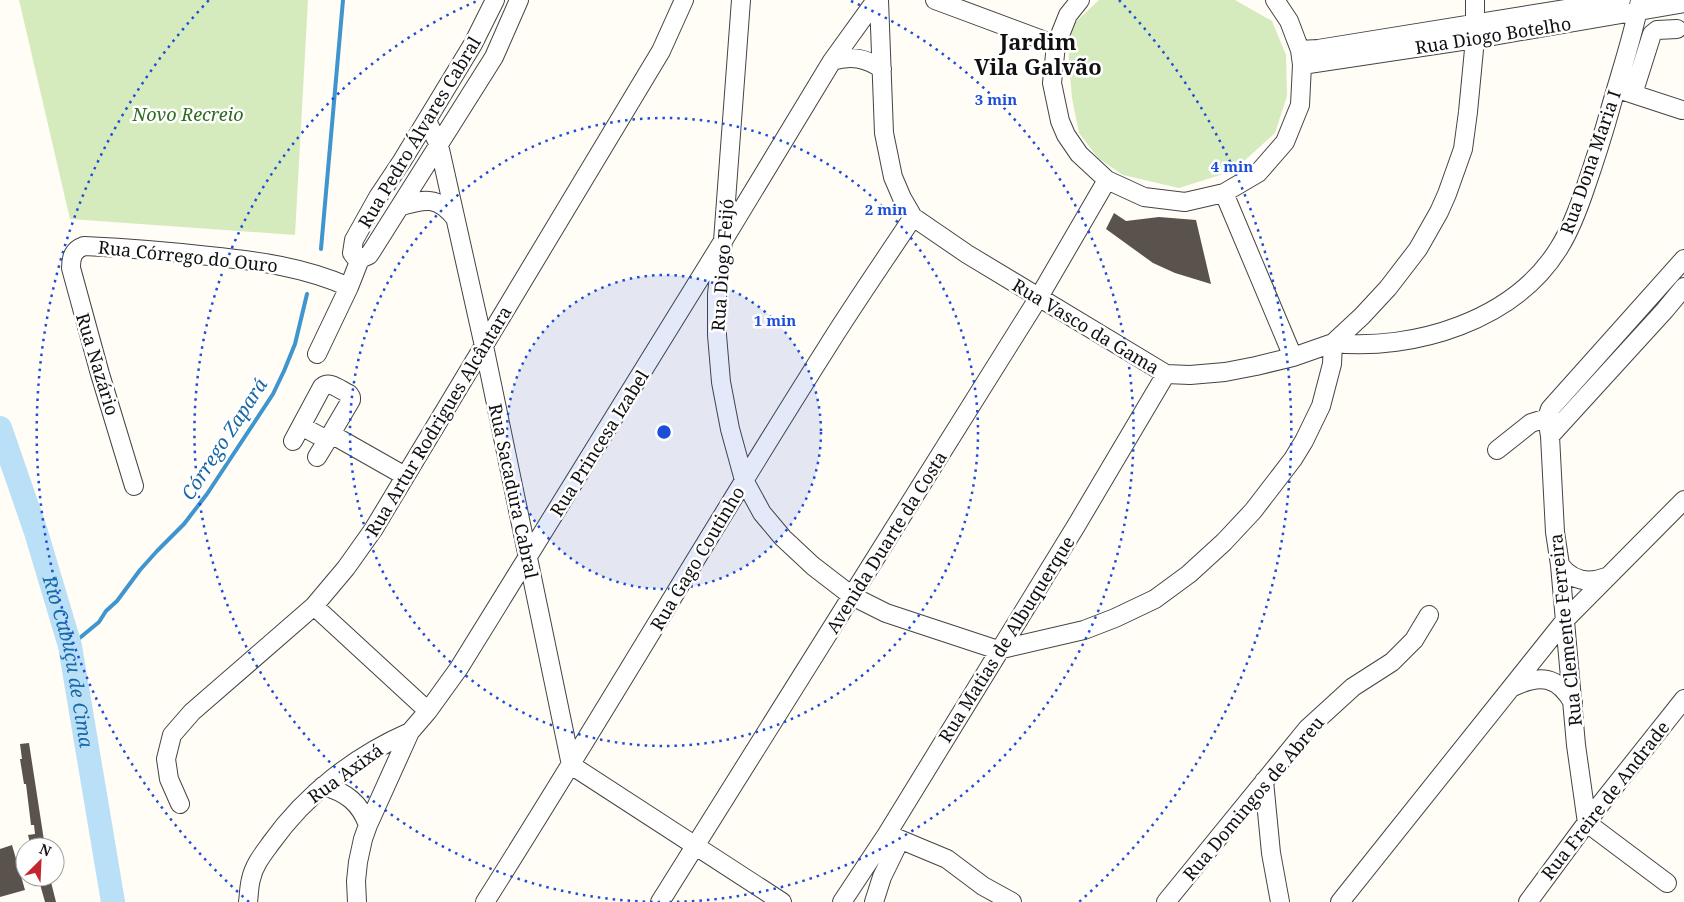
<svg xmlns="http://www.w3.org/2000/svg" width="1684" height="902" font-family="'Noto Serif',serif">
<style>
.green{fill:#d5ebbd}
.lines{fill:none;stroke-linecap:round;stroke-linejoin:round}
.stream{stroke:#3f96cf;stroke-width:4}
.river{stroke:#b9e0f7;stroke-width:24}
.building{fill:#5a524d}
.minor-casing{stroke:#444;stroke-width:20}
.minor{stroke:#fff;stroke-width:18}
.ring{fill:none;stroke:#1d4ed8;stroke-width:2.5;stroke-dasharray:2.5 5}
.labels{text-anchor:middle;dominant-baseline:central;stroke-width:5;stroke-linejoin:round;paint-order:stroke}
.street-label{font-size:18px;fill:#111;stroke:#fff}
.park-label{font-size:18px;font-style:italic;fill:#2f6b1f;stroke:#fff}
.water-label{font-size:19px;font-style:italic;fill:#1768a6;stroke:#fff}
.district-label{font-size:22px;font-weight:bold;fill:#111;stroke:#fff}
.centre{fill:#1d4ed8;stroke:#fff;stroke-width:2.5}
.ring-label{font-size:15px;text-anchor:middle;font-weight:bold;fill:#1d4ed8;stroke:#fff;stroke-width:5;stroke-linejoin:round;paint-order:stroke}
</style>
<rect width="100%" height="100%" fill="#fffdf5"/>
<path class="green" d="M19,0h289l-13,235 -225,-16z
M1099,0h136l37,21 14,34 1,41 -12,37 -42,38 -54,17 -56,-13 -25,-17 -19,-25 -7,-35 -3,-35 -1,-34z"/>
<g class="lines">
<path class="stream" d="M321,249l22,-249
M70,646l29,-24 7,-11 11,-10 23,-31 17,-19 27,-27 23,-30 66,-100 11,-23 11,-27 12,-50"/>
<path class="river" id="s1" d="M0,428l36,104 34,114 43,256"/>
</g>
<path class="building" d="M1114,213l12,8 33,-4 37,3 15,64 -36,-11 -22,-10 -47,-34z
M29,743l16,104h-14l-3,-12 7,-1 -1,-9h-3l-5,-41h-2l-4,-25h2l-2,-15z
M12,845l13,45 -25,7v-48z
M38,877h13l1,4 -1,1 5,20h-11z"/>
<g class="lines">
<g class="minor-casing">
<path id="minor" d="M741,0l-18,241 -6,53v41l4,47 9,47 14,51 18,33 21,25 30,28 39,30 34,17 112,37 86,-20 31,-12 40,-19 34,-25 35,-32 29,-31 40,-52 11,-18 17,-35 11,-42 1,-21
M879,0l5,133 9,44 9,21 11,19 54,37 199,120 24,1 35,-3 31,-6 37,-9 40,-14 29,-27 26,-28 30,-39 21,-37 8,-18 16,-45 5,-37 7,-73v-39
M935,0l121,45
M1080,0l-12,15 -12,30 -4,38 8,38 6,14 13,19 28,26 37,17 41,5 39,-9 34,-20 27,-31 15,-37 2,-40 -2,-15 -11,-29 -14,-21
M1300,50l18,-1 303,-49
M832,61c19,-6 34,-3 50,8
M1302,65l173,-26 209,-36
M1621,90l61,20
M1633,94l19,-60 5,-4 20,-1
M427,121l12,24 45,201 87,419 211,137
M1224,193l69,164
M401,206c24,-7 37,-10 54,12
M360,259l-5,-2 -3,-4 2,-13 24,-43 24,-36 71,-117 22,-44
M1333,343c81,8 181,-22 226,-95 12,-19 20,-41 27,-62 9,-26 17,-51 24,-76 10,-36 23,-73 30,-110
M317,354l32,-67 11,-28 9,-4 4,-6 121,-192 25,-57
M301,426l26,14
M1550,436l115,-126 19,-23
M293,441l29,-54c8,-7 18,3 27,7l2,3v3l-20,34 74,42
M1497,450l34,-27 16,-5 8,3
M317,457l14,-23
M134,486l-34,-112 -29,-106c0,-11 2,-18 13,-22 42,2 83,5 125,10 49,5 95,11 140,31
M1560,565c12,16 28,19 46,12
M314,606l114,105
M1513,687c27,-13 45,-11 60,16
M1264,781l7,72 9,49
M323,786c23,6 37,17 45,39
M180,804l-11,-25 -3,-20 6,-24 20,-23 122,-106 32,-38 27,-38 288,-479 23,-51
M887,834l60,25 36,27 29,16
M1667,883l-80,-60 -11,-78 -16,-180 -5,-33 -5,-96 -3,-18 3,-9 134,-150
M248,902c1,-7 1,-16 3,-23 3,-14 12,-25 20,-36 35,-49 84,-87 139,-111
M357,902l-1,-21 2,-19 5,-23 5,-14 42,-93 18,-21 31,-43 264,-427 109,-180 44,-61
M485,902c116,-183 225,-370 341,-553 28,-45 58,-88 87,-132
M660,902l379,-605 68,-117
M842,902l45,-68 189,-308 90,-152
M874,902l8,-25 18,-37
M1166,902l141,-173 46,-42 39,-25 22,-22 15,-25
M1340,902l226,-283 118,-119
M1528,902l71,-96 85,-107"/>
</g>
<use href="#minor" class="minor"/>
</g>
<circle cx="664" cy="432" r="157" fill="#1d4ed8" fill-opacity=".12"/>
<g class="ring">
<circle cx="664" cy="432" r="157"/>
<circle cx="664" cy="432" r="314"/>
<path d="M660 902A470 470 0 0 1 477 1M851 1A470 470 0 0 1 668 902"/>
<path d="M249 902A627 627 0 0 1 209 0M1119 0A627 627 0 0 1 1079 902"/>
</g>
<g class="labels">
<g class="street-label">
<text transform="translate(1493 35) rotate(-9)">Rua Diogo Botelho</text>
<text transform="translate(419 132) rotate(-59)">Rua Pedro Álvares Cabral</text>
<text transform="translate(1590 162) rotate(-71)">Rua Dona Maria I</text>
<text transform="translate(188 256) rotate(6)">Rua Córrego do Ouro</text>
<text transform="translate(722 265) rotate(-86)">Rua Diogo Feijó</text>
<text transform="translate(1086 326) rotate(31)">Rua Vasco da Gama</text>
<text transform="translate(98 364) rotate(73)">Rua Nazário</text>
<text transform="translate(438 421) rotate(-59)">Rua Artur Rodrigues Alcântara</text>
<text transform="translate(599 443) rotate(-58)">Rua Princesa Izabel</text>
<text transform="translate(514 491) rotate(78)">Rua Sacadura Cabral</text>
<text transform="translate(886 542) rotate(-58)">Avenida Duarte da Costa</text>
<text transform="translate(697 558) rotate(-59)">Rua Gago Coutinho</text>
<text transform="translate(1565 630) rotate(-96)">Rua Clemente Ferreira</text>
<text transform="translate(1006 639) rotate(-58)">Rua Matias de Albuquerque</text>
<text transform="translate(345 773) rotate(-36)">Rua Axixá</text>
<text transform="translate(1253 798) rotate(-50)">Rua Domingos de Abreu</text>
<text transform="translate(1605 800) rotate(-52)">Rua Freire de Andrade</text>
</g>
<g class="park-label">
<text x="188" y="114">Novo Recreio</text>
</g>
<g class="water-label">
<text transform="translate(224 439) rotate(-57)">Córrego Zapará</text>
<text stroke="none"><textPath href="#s1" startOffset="244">Rio Cabuçu de Cima</textPath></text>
</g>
<g class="district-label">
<text x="1038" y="41">Jardim<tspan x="1038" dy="25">Vila Galvão</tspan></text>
</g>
</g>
<circle cx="664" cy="432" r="8" class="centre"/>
<g class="ring-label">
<text x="996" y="105">3 min</text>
<text x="1232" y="172">4 min</text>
<text x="886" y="215">2 min</text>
<text x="775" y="326">1 min</text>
</g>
<g transform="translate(40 862) rotate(24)"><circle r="24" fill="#ffffff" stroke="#a0a0a0"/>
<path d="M0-4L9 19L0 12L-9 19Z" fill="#c4262e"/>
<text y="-8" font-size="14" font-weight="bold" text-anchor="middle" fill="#111111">N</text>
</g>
</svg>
